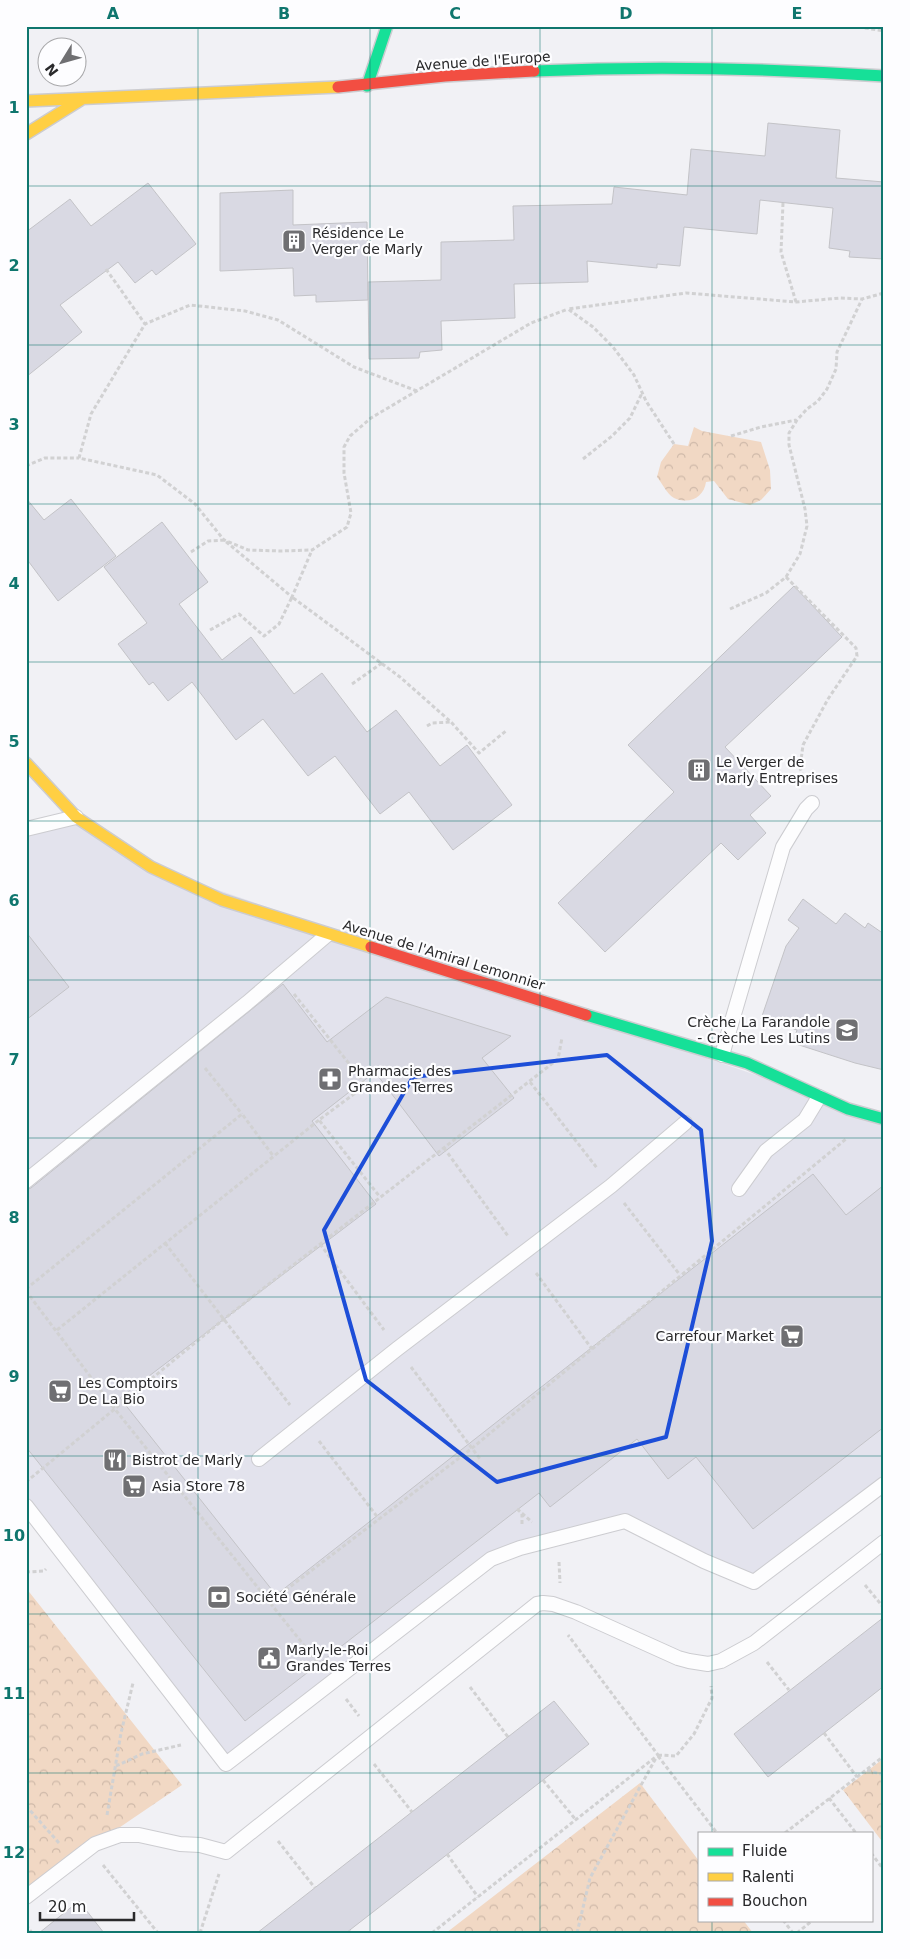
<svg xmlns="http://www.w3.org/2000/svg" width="910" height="1959" font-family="'DejaVu Sans',sans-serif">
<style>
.built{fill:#e3e3ed}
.forest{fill:url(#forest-crowns)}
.building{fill:#d9d9e3;stroke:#c3c3c7}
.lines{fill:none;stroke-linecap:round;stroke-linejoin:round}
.lane-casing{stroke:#ccccd0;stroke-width:16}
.fast-casing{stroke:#ccccd0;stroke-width:14}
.slow-casing{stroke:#ccccd0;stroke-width:14}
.jam-casing{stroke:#ccccd0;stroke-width:14}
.path{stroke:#d1d1d2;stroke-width:3;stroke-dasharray:4 2.5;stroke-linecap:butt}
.lane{stroke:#fdfdfe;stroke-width:14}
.fast{stroke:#16e098;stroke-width:11}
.slow{stroke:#ffcf43;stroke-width:11}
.jam{stroke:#f24e42;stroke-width:11}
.marked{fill:none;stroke:#1d4ed8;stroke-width:4;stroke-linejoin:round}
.grid{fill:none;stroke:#0f766e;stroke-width:1;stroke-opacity:0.55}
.labels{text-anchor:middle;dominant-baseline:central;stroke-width:4.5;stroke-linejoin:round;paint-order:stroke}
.street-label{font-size:14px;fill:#29292b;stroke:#fdfdff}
.poi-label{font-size:14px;fill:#29292b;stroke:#fdfdff;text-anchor:start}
.neatline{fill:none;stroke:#0f766e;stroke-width:2}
.grid-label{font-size:16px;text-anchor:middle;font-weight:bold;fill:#0f766e}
</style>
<defs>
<pattern id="forest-crowns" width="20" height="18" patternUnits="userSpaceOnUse" patternTransform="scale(1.25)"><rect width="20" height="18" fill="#f1d8c4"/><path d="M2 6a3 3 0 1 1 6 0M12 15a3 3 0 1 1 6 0" fill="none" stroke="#cfb9a9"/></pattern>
</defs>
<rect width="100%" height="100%" fill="#f1f1f5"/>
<path class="built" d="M76,817l75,50 733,252v365l-130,98 -129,-61 -134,38 -265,205 -200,-258v-677z"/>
<path class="forest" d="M694,427l8,4 59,11 9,28 1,19 -10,11 -11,5 -22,-6 -14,-18 -8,1c-2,15 -16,23 -32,16 -7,-4 -12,-15 -17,-21l4,-15 13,-18 14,2z
M26,1588l156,197 -156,106z
M884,1758v86l-41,-54z
M640,1783l59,78v59h44l10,13h-307z"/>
<path class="building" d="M768,123l72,7 -4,48 48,4v77l-35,-2 1,-6 -21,-3 4,-40 -73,-8 -3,34 -73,-7 -4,39 -23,-2v4l-70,-7 1,21 -74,2 1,34 -74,3 1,29 -22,2 -1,6 -50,1 -1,-77 73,-2v-38l73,-2 -1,-34 99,-2 2,-17 73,8 4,-46 74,7z
M148,183l48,61 -40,31 -4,-5 -17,13 -17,-21 -58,43 22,27 -56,45v-145l44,-33 21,27z
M293,190v35l74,-3 1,78 -52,2v-7l-22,1 -1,-28 -73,3v-78z
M26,498l18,22 27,-21 45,57 -58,45 -32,-43z
M162,522l46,60 -29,22 43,56 29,-23 43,57 28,-21 45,59 29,-22 44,56 27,-21 45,60 -59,45 -44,-58 -29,22 -45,-58 -27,20 -45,-57 -27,21 -44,-58 -24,19 -15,-19 -4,3 -31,-41 29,-21 -43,-56z
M794,586l48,51 -117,110 46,49 -21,19 16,18 -28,27 -17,-17 -116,109 -47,-49 116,-111 -46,-47z
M803,899l33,25 9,-11 20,15 3,-5 16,11v136l-29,-7 -62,-20 4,-13 -36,-11 25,-73 13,-18 -11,-8z
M26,932l43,55 -43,33z
M283,984l44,58 59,-45 125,39 -29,22 32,40 -75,58 -64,-84 -63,49 64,83 -256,194 156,197 537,-421 33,41 38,-30v242l-131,102 -57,-72 -28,22 -31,-40 -87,68 -11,-14 -294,228 -219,-274v-257l5,-2z
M884,1617v69l-116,91 -34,-43z
M554,1701l35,43 -46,36 -197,153h-89z
M79,1901l25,32h-65z"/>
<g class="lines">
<g class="lane-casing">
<path id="lane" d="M26,829l50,-12
M722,1055l61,-208 23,-38 6,-6
M26,1181l221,-178 80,-68
M739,1189l27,-38 39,-31 14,-23
M259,1459l138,-110 214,-163 74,-63
M26,1506l200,258 265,-205 29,-11 105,-27 79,40 50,21 130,-98
M26,1897l69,-53 25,-9h19l41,9 20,1 26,7 311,-248 6,-1 10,1 23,8 102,46 11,3 19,3 13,-3 33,-18 130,-101"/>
</g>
<g class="fast-casing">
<path id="fast" d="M534,71c117,-5 233,-3 350,5
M367,86l20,-60
M586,1015l161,48 101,46 36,10"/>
</g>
<g class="slow-casing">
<path id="slow" d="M26,101l312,-14
M26,134l56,-35
M26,763l50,54 75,50 71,33 149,47"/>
</g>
<g class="jam-casing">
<path id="jam" d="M338,87l107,-11 89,-5
M371,947l215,68"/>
</g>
<path class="path" d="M852,26l32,5
M783,203l-2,49 15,50
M106,269l39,55
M417,391l-63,-24 -76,-47 -33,-9 -55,-6 -45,19 -54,90 -12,44 78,17 38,29 29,36 24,10 32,1 32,-1 35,-23 4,-14 -7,-40v-26l6,-11 21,-18 160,-95 37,-14
M731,436l30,-9 35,-7
M674,444l-28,-43 -12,-26 -21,-28 -20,-20 -25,-18 118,-16 110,9 44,-4 22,1 22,-6
M583,459l29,-23 18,-18 12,-25
M26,466l19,-8h34
M191,552l17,-11 16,-1 68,57 20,-47
M786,577l14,-23 7,-28 -2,-17 -16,-64v-12l8,-13 10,-11 11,-8 9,-12 9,-20 1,-17 25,-53
M730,609l36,-16 20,-16 70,71 1,8 -29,43 -25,46 -3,23 5,13
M210,630l29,-16 25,22 15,-12 13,-27 108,80 51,45 28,31 28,-23
M352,684l30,-21
M427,726l5,-3 19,-1
M294,994l72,91 -47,35 61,77
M205,1068l37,46
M530,1082l67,86
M444,1148l64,88
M624,1203l56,72
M165,1243l125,162
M320,1244l64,86
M536,1273l56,76
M26,1289l216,-175 32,43
M26,1291l88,117 205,256
M57,1330l262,-210
M411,1367l69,92
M319,1441l60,78
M26,1482l198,-163 334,-260 4,-21
M517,1509l15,13
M522,1524v-10
M559,1562l1,21
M26,1572l18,-1 2,-2
M865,1585l19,23
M270,1602l201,-153 375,-310
M767,1662l22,28
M470,1687l38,50
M346,1699l13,17
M824,1733l33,44
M658,1755l18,1 18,-22 18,-36 -1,-12
M658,1756l59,77
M374,1764l38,48
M116,1766l26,-12 39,-9
M867,1770l17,5
M543,1780l33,40
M829,1798l27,35
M26,1806l33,37
M107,1815l14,-82 12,-50
M785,1833l99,-77
M278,1841l37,47
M871,1853l13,17
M447,1854l31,43
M103,1865l55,68
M783,1920l10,13
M26,1925l6,8
M349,1931l2,2
M200,1933l19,-59
M432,1933l226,-178 -90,-120
M577,1933l13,-55 66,-120
M797,1933l16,-13"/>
<use href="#lane" class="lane"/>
<use href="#fast" class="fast"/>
<use href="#slow" class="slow"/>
<use href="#jam" class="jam"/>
</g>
<path class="marked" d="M607,1055l94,75 11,111 -46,196 -169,45 -131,-102 -42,-150 89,-153z"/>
<path class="grid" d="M198,26v1907M370,26v1907M540,26v1907M712,26v1807M26,186h858M26,345h858M26,504h858M26,662h858M26,821h858M26,980h858M26,1138h858M26,1297h858M26,1456h858M26,1614h858M26,1773h858M712,1920v13"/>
<defs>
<g id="building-square" transform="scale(1.25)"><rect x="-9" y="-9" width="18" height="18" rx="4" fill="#6f6f72" stroke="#fdfdff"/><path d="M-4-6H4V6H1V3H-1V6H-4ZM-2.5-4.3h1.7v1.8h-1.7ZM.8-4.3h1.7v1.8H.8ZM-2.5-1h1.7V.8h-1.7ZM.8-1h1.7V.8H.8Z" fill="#fff"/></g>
<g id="school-square" transform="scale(1.25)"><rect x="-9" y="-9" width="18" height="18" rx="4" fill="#6f6f72" stroke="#fdfdff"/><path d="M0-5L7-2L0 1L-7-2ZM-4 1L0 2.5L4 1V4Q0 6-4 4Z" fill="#fff"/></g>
<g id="pharmacy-square" transform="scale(1.25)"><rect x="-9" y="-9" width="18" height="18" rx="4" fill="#6f6f72" stroke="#fdfdff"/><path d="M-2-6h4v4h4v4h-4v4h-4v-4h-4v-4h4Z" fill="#fff"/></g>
<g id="supermarket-square" transform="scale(1.25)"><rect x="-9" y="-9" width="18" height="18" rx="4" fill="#6f6f72" stroke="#fdfdff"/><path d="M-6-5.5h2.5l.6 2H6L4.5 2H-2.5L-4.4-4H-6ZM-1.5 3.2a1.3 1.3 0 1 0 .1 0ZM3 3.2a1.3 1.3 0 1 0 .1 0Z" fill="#fff"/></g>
<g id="restaurant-square" transform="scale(1.25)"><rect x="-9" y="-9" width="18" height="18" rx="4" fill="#6f6f72" stroke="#fdfdff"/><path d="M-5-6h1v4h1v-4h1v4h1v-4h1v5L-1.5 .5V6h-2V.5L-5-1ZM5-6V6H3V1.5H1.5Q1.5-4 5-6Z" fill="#fff"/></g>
<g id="bank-square" transform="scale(1.25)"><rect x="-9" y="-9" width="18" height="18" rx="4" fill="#6f6f72" stroke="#fdfdff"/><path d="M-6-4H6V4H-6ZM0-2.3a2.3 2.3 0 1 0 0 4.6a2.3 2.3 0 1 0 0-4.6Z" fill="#fff"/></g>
<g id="civic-square" transform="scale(1.25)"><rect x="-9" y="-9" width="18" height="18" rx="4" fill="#6f6f72" stroke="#fdfdff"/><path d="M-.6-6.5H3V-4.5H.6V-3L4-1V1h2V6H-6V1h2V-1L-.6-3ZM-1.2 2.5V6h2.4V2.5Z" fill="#fff"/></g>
</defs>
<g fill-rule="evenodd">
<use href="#building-square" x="294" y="241"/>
<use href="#building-square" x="699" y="770"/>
<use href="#school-square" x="847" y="1030"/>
<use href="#pharmacy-square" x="330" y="1079"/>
<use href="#supermarket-square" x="792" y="1336"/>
<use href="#supermarket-square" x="60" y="1391"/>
<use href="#restaurant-square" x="115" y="1460"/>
<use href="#supermarket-square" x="134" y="1486"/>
<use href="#bank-square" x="219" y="1597"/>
<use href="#civic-square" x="269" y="1658"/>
</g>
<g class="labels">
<g class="street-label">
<text transform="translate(483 61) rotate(-4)">Avenue de l'Europe</text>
<text transform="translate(444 955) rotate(17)">Avenue de l'Amiral Lemonnier</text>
</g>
<g class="poi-label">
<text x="312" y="233">Résidence Le<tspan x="312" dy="16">Verger de Marly</tspan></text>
<text x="716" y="762">Le Verger de<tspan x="716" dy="16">Marly Entreprises</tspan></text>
<text x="830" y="1022" text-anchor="end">Crèche La Farandole<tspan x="830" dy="16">- Crèche Les Lutins</tspan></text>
<text x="348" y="1071">Pharmacie des<tspan x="348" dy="16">Grandes Terres</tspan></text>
<text x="774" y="1336" text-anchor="end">Carrefour Market</text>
<text x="78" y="1383">Les Comptoirs<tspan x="78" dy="16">De La Bio</tspan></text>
<text x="132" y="1460">Bistrot de Marly</text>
<text x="152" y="1486">Asia Store 78</text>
<text x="236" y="1597">Société Générale</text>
<text x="286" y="1650">Marly-le-Roi<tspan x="286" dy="16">Grandes Terres</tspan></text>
</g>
</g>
<rect width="910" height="1959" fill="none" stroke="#fdfdff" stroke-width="55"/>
<rect x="698" y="1832" width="175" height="90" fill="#fdfdff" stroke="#a8a8aa"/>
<rect x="708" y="1848" width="25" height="8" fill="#16e098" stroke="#a8a8aa"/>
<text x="742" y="1856" font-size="15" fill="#29292b">Fluide</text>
<rect x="708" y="1873" width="25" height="8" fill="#ffcf43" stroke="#a8a8aa"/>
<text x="742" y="1882" font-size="15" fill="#29292b">Ralenti</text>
<rect x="708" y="1898" width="25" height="8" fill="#f24e42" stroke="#a8a8aa"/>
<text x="742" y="1906" font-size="15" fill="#29292b">Bouchon</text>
<g transform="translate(62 62) rotate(233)"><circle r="24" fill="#fdfdff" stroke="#a8a8aa"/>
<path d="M0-4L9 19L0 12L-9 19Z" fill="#6f6f72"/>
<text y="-8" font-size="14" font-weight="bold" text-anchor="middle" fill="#29292b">N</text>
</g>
<path d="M40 1912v8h94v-8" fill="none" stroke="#29292b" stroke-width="2.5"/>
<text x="48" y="1912" font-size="15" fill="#29292b" stroke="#fdfdff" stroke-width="4" paint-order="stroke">20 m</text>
<rect x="28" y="28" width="854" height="1904" class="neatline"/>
<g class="grid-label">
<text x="113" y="19">A</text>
<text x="284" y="19">B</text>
<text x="455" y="19">C</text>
<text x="626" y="19">D</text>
<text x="797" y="19">E</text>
<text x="14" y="113">1</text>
<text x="14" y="271">2</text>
<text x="14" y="430">3</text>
<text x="14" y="589">4</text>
<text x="14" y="747">5</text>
<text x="14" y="906">6</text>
<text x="14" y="1065">7</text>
<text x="14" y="1223">8</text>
<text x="14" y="1382">9</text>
<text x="14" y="1541">10</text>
<text x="14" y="1699">11</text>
<text x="14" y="1858">12</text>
</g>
</svg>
